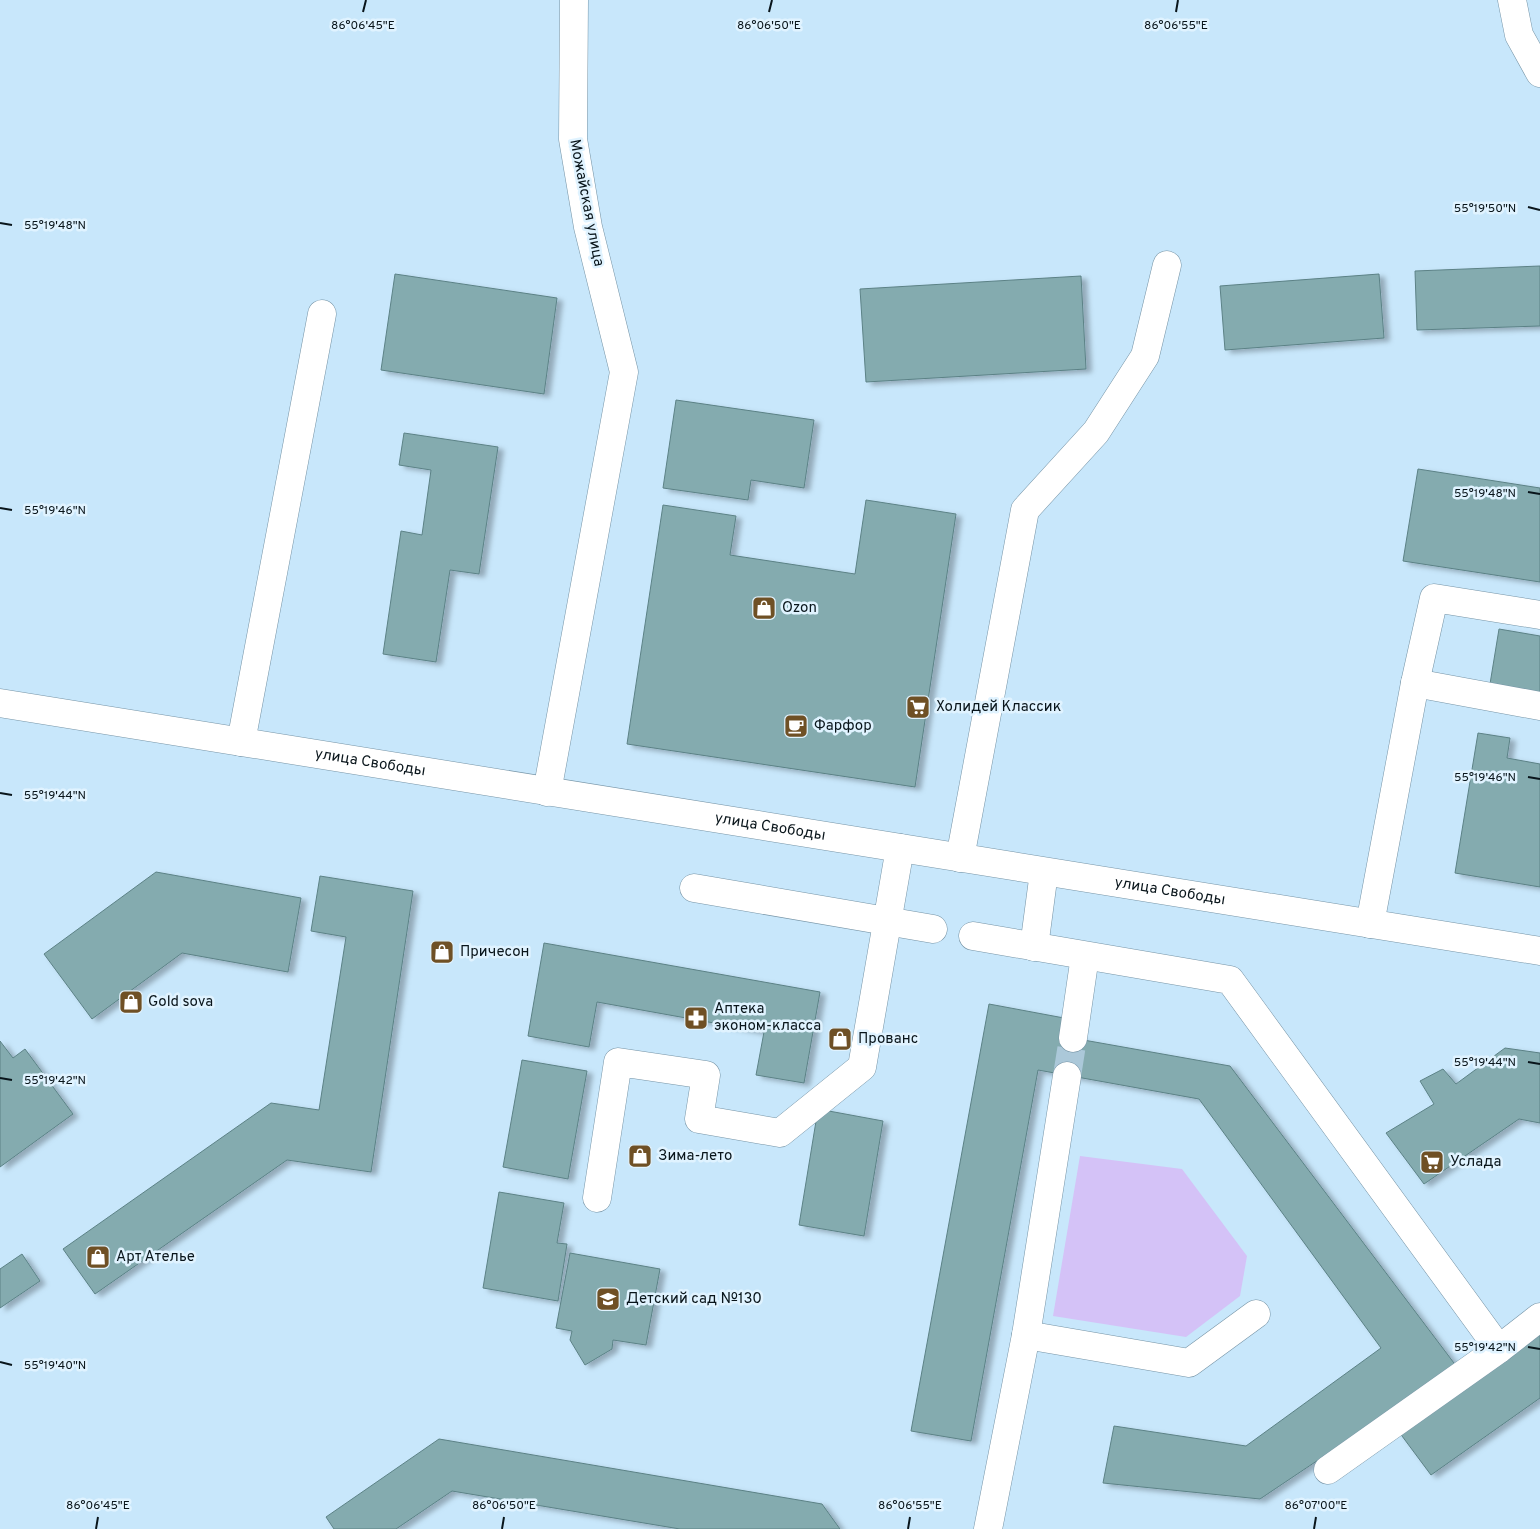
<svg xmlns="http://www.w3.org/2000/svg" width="1540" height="1529" font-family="Overpass,sans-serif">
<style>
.green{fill:#d4c2f7}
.building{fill:#84abaf;stroke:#5c8286;filter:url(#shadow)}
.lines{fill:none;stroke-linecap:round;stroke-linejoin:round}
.minor-tunnel{stroke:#abc8d9;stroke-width:28;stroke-dasharray:28 14;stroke-linecap:butt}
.minor-casing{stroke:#7694a6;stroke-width:29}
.minor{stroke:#fff;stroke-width:28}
.ticks{fill:none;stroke:#09151b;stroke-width:2}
.labels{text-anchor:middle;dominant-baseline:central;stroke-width:5;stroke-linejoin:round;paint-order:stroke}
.street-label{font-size:15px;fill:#09151b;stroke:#e0f3ff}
.poi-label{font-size:15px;fill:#09151b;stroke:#e0f3ff;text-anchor:start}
.ticks-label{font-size:12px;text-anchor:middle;fill:#09151b;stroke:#e0f3ff;stroke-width:5;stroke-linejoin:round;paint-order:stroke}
</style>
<defs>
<filter id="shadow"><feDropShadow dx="5.5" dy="3" stdDeviation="2.5" flood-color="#0004"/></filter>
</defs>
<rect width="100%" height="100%" fill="#c8e7fb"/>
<path class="green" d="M1080,1156l102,13 65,87 -7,40 -54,41 -133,-21z"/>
<path class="building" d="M1540,266v60l-123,4 -2,-59z
M395,274l162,24 -13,96 -163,-24z
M1379,274l5,64 -159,12 -5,-64z
M1081,276l5,93 -220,13 -6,-93z
M676,400l138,20 -10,68 -53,-8 -3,20 -85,-12z
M404,433l94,14 -19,127 -29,-4 -14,92 -53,-8 18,-123 21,4 9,-65 -32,-5z
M1418,469l122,19v94l-137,-21z
M866,500l90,14 -41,273 -288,-43 36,-239 73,11 -6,39 125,19z
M1499,629l41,7v62l-51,-8z
M1478,733l32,5 -3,20 33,6v123l-85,-14z
M156,872l145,26 -13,74 -106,-19 -90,66 -48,-65z
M320,876l93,15 -42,281 -84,-12 -192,134 -32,-45 208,-146 48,7 27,-173 -35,-6z
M544,943l276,49 -16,91 -48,-8 8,-43 -167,-30 -8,45 -61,-11z
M989,1004l75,14 -3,18 169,30 227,301 -197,132 -157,-16 11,-57 132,20 135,-98 -182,-249 -161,-29 -67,371 -60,-10z
M0,1041l13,17 12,-9 48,65 -73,53z
M1505,1048l35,5v70l-21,-4 -95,65 -38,-51 48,-29 -14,-23 23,-12 13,15z
M522,1060l65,11 -19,108 -65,-12z
M818,1109l65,12 -19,115 -65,-11z
M499,1192l65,11 -7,40 10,1 -9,57 -75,-13z
M570,1253l90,16 -14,76 -33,-5 -1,9 -27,16 -15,-25 2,-9 -16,-3z
M22,1254l18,27 -40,27v-39z
M1540,1328v70l-109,77 -32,-43z
M439,1439l383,65 18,25h-160l-228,-38 -56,38h-62l-8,-12z"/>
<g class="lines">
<path class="minor-tunnel" d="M1067,1076l6,-38"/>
<g class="minor-casing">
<g id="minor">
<path d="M1512,0l7,35 21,38"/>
<path d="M1415,683l125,23"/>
<path id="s1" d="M0,703l1540,248"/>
<path d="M241,742l81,-428"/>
<path d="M547,792l77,-420 -36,-145 -15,-88 1,-139"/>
<path d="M960,858l65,-348 71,-78 49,-76 22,-91"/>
<path d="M694,888l239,41"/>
<path d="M1370,924l45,-241 19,-85 106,17"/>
<path d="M973,936l257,44 269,369 41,-32"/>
<path d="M1034,947l10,-75"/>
<path d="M1073,1038l12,-82"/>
<path d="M597,1198l21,-136 88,13 -7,44 81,14 82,-66 38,-219"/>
<path d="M1026,1335l163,28 67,-49"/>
<path d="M1328,1470l171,-121"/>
<path d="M988,1529l38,-194 41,-259"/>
</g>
</g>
<use href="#minor" class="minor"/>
</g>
<path class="ticks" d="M363,12l3,-12M769,12l3,-12M1176,12l2,-12M1528,207l12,3M0,223l12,2M1528,492l12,2M0,508l12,2M1528,777l12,2M0,793l12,2M1528,1062l12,2M0,1078l12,2M1528,1347l12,2M0,1362l12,3M96,1529l2,-12M502,1529l2,-12M908,1529l2,-12M1314,1529l2,-12"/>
<defs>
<g id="shop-square" transform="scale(1.25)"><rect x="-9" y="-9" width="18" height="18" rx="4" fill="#6f5025" stroke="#e0f3ff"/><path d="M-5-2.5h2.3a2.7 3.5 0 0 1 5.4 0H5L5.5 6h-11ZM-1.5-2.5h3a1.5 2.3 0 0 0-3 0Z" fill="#fff"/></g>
<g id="supermarket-square" transform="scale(1.25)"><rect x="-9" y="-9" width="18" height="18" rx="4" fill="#6f5025" stroke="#e0f3ff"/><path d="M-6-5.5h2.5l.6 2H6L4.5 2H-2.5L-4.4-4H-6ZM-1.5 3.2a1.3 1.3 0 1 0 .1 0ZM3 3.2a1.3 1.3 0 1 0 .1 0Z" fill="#fff"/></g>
<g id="cafe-square" transform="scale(1.25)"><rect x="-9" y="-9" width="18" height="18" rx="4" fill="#6f5025" stroke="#e0f3ff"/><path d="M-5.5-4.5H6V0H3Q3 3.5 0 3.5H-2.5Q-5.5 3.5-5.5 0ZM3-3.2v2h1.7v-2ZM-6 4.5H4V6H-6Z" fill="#fff"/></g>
<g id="pharmacy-square" transform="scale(1.25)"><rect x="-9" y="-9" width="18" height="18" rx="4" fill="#6f5025" stroke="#e0f3ff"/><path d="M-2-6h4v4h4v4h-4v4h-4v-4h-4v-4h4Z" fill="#fff"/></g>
<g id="school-square" transform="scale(1.25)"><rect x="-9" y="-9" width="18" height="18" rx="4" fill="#6f5025" stroke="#e0f3ff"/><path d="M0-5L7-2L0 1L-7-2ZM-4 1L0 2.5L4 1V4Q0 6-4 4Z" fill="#fff"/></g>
</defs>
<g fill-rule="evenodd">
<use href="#shop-square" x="764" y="608"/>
<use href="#supermarket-square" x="918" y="707"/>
<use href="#cafe-square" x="796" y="726"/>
<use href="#shop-square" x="442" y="952"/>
<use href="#shop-square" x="131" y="1002"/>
<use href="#pharmacy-square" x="696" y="1018"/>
<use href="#shop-square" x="840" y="1039"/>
<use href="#shop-square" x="640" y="1156"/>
<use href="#supermarket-square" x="1432" y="1162"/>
<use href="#shop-square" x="98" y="1257"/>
<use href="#school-square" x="608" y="1299"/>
</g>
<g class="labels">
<g class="street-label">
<text transform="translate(586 203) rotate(79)">Можайская улица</text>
<text stroke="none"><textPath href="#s1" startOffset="375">улица Свободы</textPath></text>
<text stroke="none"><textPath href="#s1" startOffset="780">улица Свободы</textPath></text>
<text stroke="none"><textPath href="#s1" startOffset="1185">улица Свободы</textPath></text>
</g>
<g class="poi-label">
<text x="782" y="608">Ozon</text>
<text x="936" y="707">Холидей Классик</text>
<text x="814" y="726">Фарфор</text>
<text x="460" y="952">Причесон</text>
<text x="148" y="1002">Gold sova</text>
<text x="714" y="1009">Аптека<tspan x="714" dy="17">эконом-класса</tspan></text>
<text x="858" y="1039">Прованс</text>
<text x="658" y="1156">Зима-лето</text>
<text x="1450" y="1162">Услада</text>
<text x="116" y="1257">Арт Ателье</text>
<text x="626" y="1299">Детский сад №130</text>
</g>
</g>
<g class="ticks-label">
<text x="363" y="29">86°06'45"E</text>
<text x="769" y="29">86°06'50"E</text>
<text x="1176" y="29">86°06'55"E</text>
<text x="1485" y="212">55°19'50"N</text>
<text x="55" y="229">55°19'48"N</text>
<text x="1485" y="497">55°19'48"N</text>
<text x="55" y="514">55°19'46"N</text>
<text x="1485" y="781">55°19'46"N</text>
<text x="55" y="799">55°19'44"N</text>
<text x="1485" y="1066">55°19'44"N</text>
<text x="55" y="1084">55°19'42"N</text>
<text x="1485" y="1351">55°19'42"N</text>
<text x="55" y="1369">55°19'40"N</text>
<text x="98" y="1509">86°06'45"E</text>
<text x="504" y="1509">86°06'50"E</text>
<text x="910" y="1509">86°06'55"E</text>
<text x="1316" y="1509">86°07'00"E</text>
</g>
</svg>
